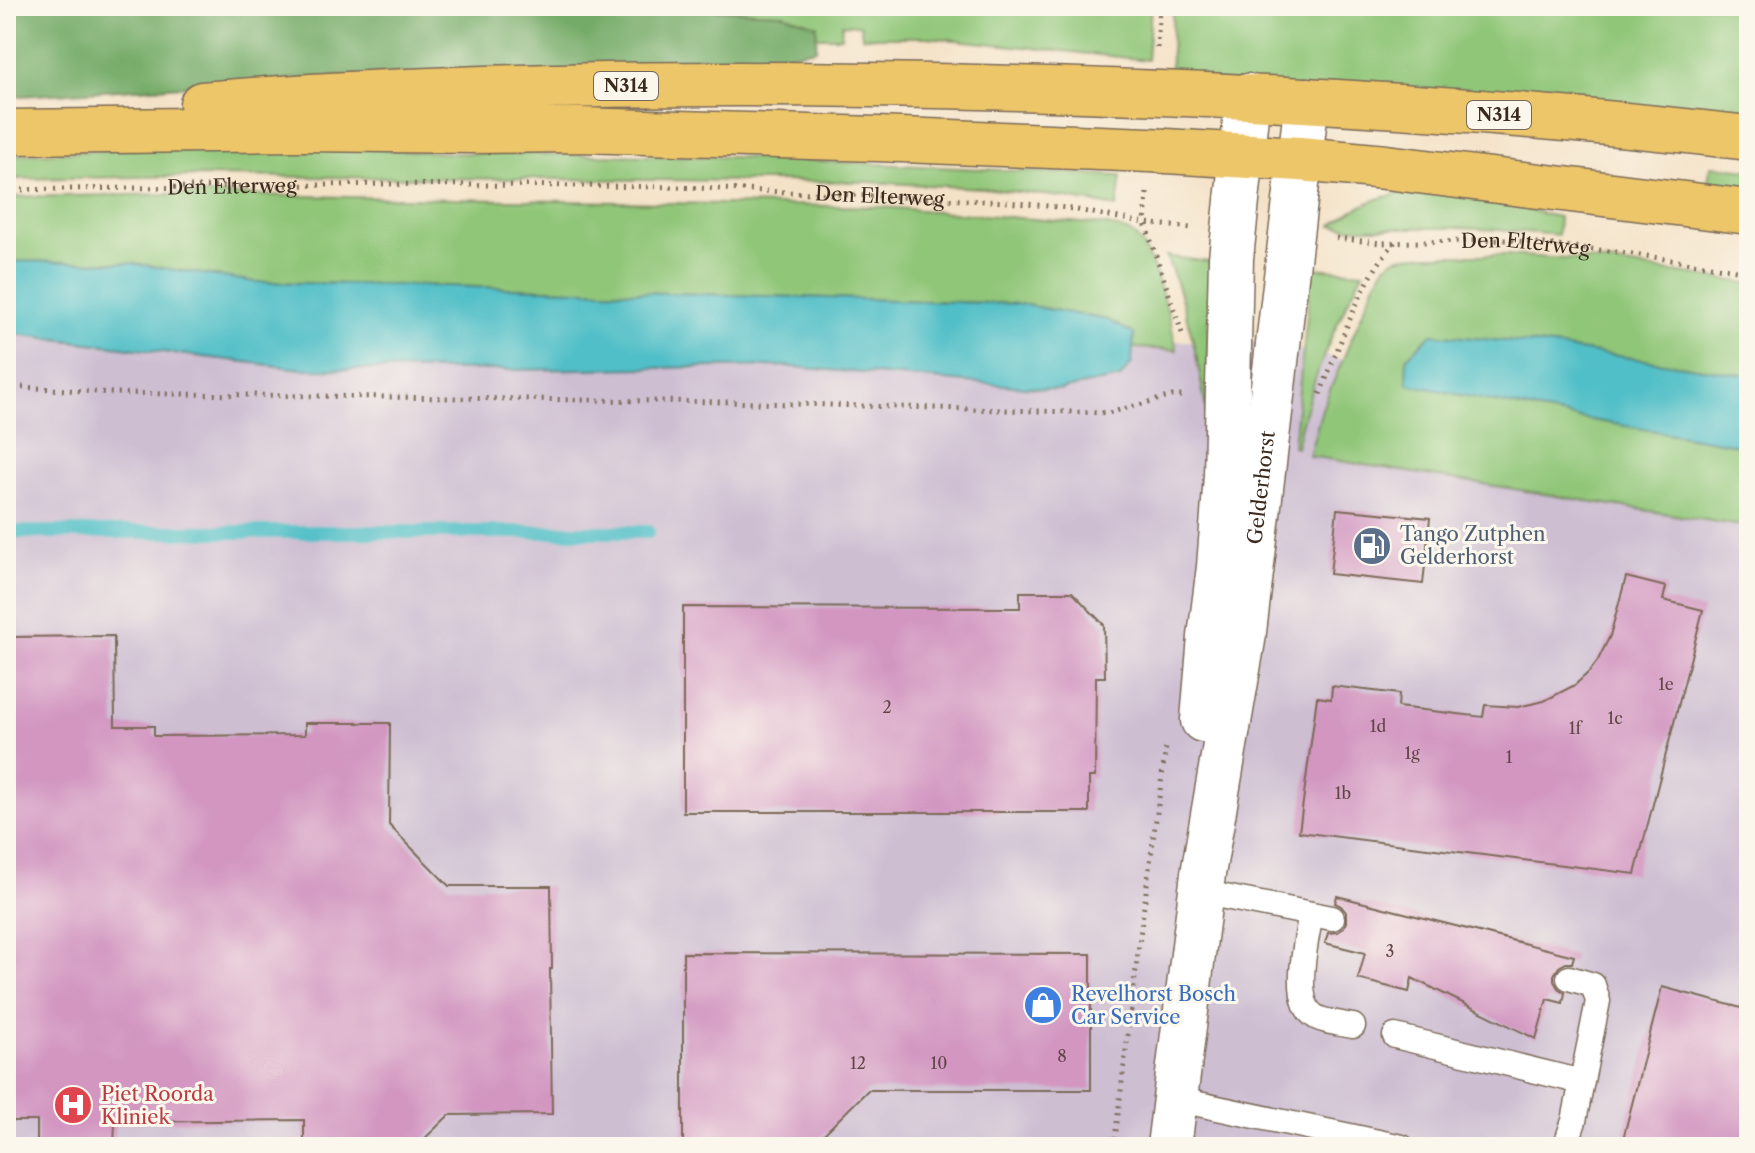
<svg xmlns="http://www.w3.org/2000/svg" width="1755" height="1153" font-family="'Libre Caslon Text',serif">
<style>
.industrial{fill:#cdbed2}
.green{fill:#90c678;stroke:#66784b;stroke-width:2}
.forest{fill:#74ab68;stroke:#586a43;stroke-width:2}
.water{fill:#51bfc7;stroke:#467472;stroke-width:2}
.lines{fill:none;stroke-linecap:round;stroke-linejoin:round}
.stream{stroke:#51bfc7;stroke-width:14}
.building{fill:#d296c1}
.service-casing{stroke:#7c6a59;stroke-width:27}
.tertiary-casing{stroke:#7c6a59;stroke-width:47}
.primary-casing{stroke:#7c6a59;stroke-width:47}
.path{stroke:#7c6a59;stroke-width:5;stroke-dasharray:2 6;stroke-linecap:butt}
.service{stroke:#fff;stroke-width:24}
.tertiary{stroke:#fff;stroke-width:44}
.primary{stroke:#ecc669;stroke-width:44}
.labels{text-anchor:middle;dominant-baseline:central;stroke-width:6;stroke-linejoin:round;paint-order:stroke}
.number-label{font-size:16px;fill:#614547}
.shield{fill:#fbf7ec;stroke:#75685c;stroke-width:2}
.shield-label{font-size:18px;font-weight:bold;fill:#3b2a1e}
.street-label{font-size:20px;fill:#3b2a1e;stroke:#fbf7ec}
.service-label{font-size:20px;fill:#4e5e75;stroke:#fbf7ec;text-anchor:start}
.shop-label{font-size:20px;fill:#366cbe;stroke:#fbf7ec;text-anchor:start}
.health-label{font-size:20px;fill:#be3a42;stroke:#fbf7ec;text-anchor:start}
</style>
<rect width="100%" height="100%" fill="#fbf7ec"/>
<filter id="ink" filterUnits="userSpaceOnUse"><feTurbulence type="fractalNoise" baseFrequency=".0125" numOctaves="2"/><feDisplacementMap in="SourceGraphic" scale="16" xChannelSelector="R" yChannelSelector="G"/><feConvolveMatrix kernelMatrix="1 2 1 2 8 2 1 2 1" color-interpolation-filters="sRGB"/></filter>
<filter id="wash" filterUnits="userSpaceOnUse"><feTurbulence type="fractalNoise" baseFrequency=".006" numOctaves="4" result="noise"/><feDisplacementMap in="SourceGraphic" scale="32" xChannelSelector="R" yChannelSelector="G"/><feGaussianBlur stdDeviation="1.8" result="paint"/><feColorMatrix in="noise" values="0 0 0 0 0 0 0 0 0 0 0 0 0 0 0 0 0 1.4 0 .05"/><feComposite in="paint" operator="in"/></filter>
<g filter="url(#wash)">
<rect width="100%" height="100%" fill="#f4e2c7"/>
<path class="industrial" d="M6,314l1264,29 479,112v692h-1743z"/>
<path class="green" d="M625,6h526l-4,54 -220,-23h-65l-1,-12 -19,-1 -1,13h-25l-36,-24z
M1173,6h576v116l-579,-44z
M230,144h49l170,9 285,4 387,19 -4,31 -56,-10 -79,-9 -114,-6 -661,-6 -201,3v-24z
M1711,166l38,4v31l-44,-6z
M1424,190l18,2 117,25 -1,18 -57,-5 -47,-2h-101l-21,-3c31,-24 53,-31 92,-35z
M186,194l696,13 213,17c12,2 26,3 37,10 21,13 39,90 45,116l-44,-2 1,-14 -26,-14 -88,-16 -575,-18 -190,-4 -124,-19 -125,-2v-64z
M1421,255h84l92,6 152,22v93l-204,-31 -113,-11 -26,24 3,26 130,27 210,36v80l-440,-71 13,-47 53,-126c14,-25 17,-27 46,-28z
M1166,256l44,6 -3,154c-9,-57 -19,-107 -41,-160z
M1312,268l51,4c-31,59 -53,110 -67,175l-3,-1z"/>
<path class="forest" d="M6,6h618l156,7 37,12 -1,24 -107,20 -345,6 -358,22z"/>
<path class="water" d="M6,261l125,2 124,19 190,4 575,18 88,16 26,14 -2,29 -12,15 -61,12 -277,-24 -269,4 -211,-1 -296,-36z
M1432,334l113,11 204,31v71l-210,-36 -131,-27 -2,-26z"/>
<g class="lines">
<path class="stream" d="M6,532h642"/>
</g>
<g id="blocks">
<path class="building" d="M1337,509l93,9 -7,66 -93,-10z
M1626,577l40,10 -3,13 40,10 -68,264 -336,-42 18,-135 14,2 1,-13 67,8 -1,13 85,10 2,-12 33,2 26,-6 31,-16 15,-14 8,-11 12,-24z
M1020,592h52l32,33 1,52h-9l-1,100h-6v35h-406v-205l337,1z
M114,636l1,90h39v10l151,-1v-12h85l-1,102 60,61h102l1,83h-2l2,145 -103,1 -33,32h-112v-27l-189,2 -1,25h-77v-26h-31v-484z
M1337,896l237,60 -2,7h-6l-7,4 -5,8v6l4,7 7,5 -2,10 -16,-4 -11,40 -124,-61 -3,14 -51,-13 7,-26 -40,-10 3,-10 10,-1 6,-5 2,-5v-10l-5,-6 -6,-3z
M683,953l408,1v136h-223l-57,57h-128z
M1662,987l87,23v137h-128z"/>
</g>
</g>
<g filter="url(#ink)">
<use href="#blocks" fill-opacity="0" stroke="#7c6a59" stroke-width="2"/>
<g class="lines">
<g class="service-casing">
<path id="service" d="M1200,892l132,26
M1311,914c-4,24 -21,89 5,103 8,5 27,7 37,9
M1395,1036l187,46
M1175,1099l227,48
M1565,1147l9,-26 24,-120 -5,-16 -24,-7"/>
</g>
<g class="tertiary-casing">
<g id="tertiary">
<path d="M1203,720l7,-83 9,-70 7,-91 5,-218 17,-162"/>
<path id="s3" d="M1169,1147l34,-273 40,-234 64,-540"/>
</g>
</g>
<g class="primary-casing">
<path id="primary" d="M202,104c222,-19 446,-22 669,-19 293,4 587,19 878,53
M6,132l296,-3 170,2 107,-1 298,9 272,11 151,9 86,8 363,45"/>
</g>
<g class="path">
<path d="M1157,48l3,-42"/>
<path id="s1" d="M6,190l378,-6 293,3 330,15 60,6 78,15 46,5"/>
<path d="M1147,193l-2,30 37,110"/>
<path id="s2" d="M1336,238l44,5 129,-3 118,13 122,19"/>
<path d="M6,386l107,7 612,9 383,11 64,-17h14"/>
<path d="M1320,394c20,-49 40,-112 75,-152"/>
<path d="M1114,1147l27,-219 25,-181"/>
</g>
<use href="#service" class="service"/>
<use href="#tertiary" class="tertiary"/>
<use href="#primary" class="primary"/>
</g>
</g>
<defs>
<g id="fuel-disc" transform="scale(2)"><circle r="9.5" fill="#5c6f8a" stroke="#fbf7ec"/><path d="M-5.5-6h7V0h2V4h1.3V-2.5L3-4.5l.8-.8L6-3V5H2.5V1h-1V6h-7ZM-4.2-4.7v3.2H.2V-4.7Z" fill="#fff"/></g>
<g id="shop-disc" transform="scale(2)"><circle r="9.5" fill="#3f7fe0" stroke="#fbf7ec"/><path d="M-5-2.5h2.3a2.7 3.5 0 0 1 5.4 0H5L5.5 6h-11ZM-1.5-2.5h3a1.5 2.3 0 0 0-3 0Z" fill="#fff"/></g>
<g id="hospital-disc" transform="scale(2)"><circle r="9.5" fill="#e0444e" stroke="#fbf7ec"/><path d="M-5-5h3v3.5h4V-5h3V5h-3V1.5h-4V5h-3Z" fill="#fff"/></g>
</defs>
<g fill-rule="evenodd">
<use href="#fuel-disc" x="1372" y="546"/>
<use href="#shop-disc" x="1043" y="1005"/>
<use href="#hospital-disc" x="73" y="1105"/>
</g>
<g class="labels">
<g class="number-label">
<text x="1666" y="684">1e</text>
<text x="887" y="707">2</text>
<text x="1615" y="718">1c</text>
<text x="1378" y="726">1d</text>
<text x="1575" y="728">1f</text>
<text x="1412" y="753">1g</text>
<text x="1509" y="757">1</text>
<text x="1343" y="793">1b</text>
<text x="1390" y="951">3</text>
<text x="1062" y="1056">8</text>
<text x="858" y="1063">12</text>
<text x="939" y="1063">10</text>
</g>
<g class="shield">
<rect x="594" y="72" width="64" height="28" rx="6"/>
<rect x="1467" y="101" width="64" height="28" rx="6"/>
</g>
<g class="shield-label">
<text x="626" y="86">N314</text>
<text x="1499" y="115">N314</text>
</g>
<g class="street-label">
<text stroke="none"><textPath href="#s1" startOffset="226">Den Elterweg</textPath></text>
<text stroke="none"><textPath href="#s1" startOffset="874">Den Elterweg</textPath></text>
<text stroke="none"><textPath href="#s2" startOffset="190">Den Elterweg</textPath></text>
<text stroke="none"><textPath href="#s3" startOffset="666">Gelderhorst</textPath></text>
</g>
<g class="service-label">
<text x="1400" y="534">Tango Zutphen<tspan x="1400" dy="23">Gelderhorst</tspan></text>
</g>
<g class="shop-label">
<text x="1071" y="994">Revelhorst Bosch<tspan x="1071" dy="23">Car Service</tspan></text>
</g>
<g class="health-label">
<text x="101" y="1094">Piet Roorda<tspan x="101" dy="23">Kliniek</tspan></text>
</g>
</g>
<rect width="1755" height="1153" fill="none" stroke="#fbf7ec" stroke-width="32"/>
</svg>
